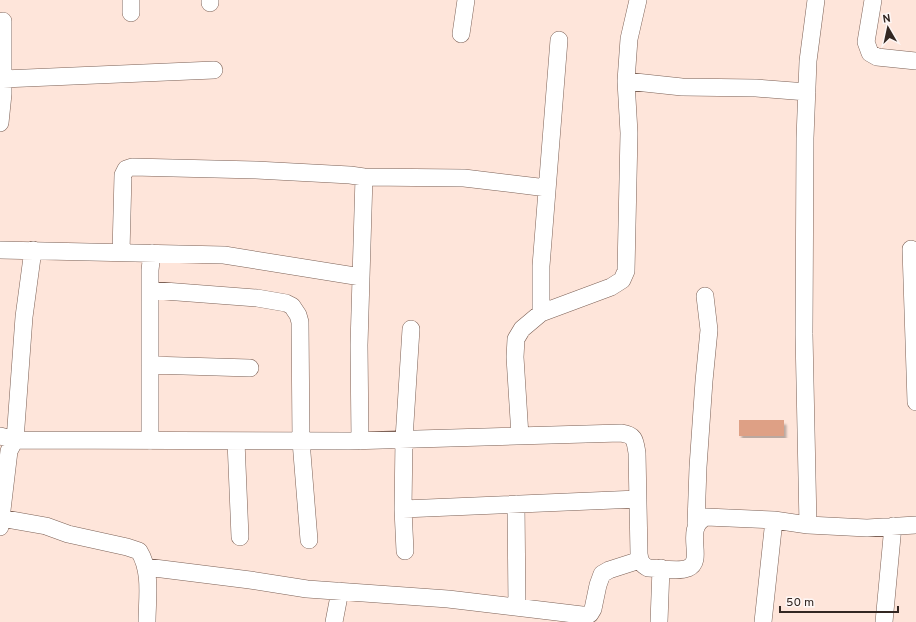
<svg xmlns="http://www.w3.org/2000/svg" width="916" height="622" font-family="Overpass,sans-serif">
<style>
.building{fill:#dea085;filter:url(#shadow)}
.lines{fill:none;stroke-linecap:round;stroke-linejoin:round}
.minor-casing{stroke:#7c6156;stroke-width:18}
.minor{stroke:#fff;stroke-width:17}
</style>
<defs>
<filter id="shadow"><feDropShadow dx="2.5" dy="4.5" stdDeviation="1" flood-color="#0004"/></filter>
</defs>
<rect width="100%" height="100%" fill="#fee5da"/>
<path class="building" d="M739,420h45v16h-45z"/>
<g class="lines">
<g class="minor-casing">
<path id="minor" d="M873,0l-7,42 4,11 7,4 39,4
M210,3v-3
M131,13v-13
M461,34l5,-34
M3,79l211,-9
M626,81l56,6 74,1 51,4
M0,123l3,-29v-73
M911,249l5,153
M0,250l224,5 137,22
M121,252l2,-77 3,-6 6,-2 124,3 94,5 14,2 100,1 83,10
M151,290l106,8 29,5 6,3 6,9 2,7 1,119 8,99
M541,313v-47l18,-226
M150,365l100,3
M0,436l15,4 9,-123 9,-67
M520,436l-5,-79 1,-18 6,-10 19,-16 70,-26 11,-7 4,-9 3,-138 -3,-52 3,-42 9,-39
M150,441v-171l2,-17
M236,441l4,96
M360,441l-1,-96 5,-168
M516,504l1,103
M403,509l235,-10
M1,518l45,8 22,8 59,13 12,4c13,21 8,48 8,71
M696,524l2,-57 6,-86 5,-51 -4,-34
M808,525l-4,-191 1,-196 3,-77 8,-61
M0,527l9,-76 6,-11 334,1 272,-8c14,2 14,7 16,20l2,101c1,7 2,10 9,14 10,0 31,4 40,0 18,-7 -6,-40 18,-51l68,3 34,5 59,3 49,-3
M405,551l-2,-42 1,-70 7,-110
M146,567l104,13 57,9 141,10 134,16 8,-1 3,-5 5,-24 4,-11 7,-4 31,-10
M334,622l6,-31
M659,622l2,-54
M763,622l11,-102
M884,622l9,-96"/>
</g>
<use href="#minor" class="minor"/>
</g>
<g transform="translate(888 28) rotate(351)" stroke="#fdf6f4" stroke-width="3" paint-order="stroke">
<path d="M0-3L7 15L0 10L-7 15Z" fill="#332722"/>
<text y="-6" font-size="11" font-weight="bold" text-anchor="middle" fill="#332722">N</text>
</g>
<path d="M780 606v6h118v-6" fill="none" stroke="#332722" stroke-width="2"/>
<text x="786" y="606" font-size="12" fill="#332722" stroke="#fdf6f4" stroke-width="3" paint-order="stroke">50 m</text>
</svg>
